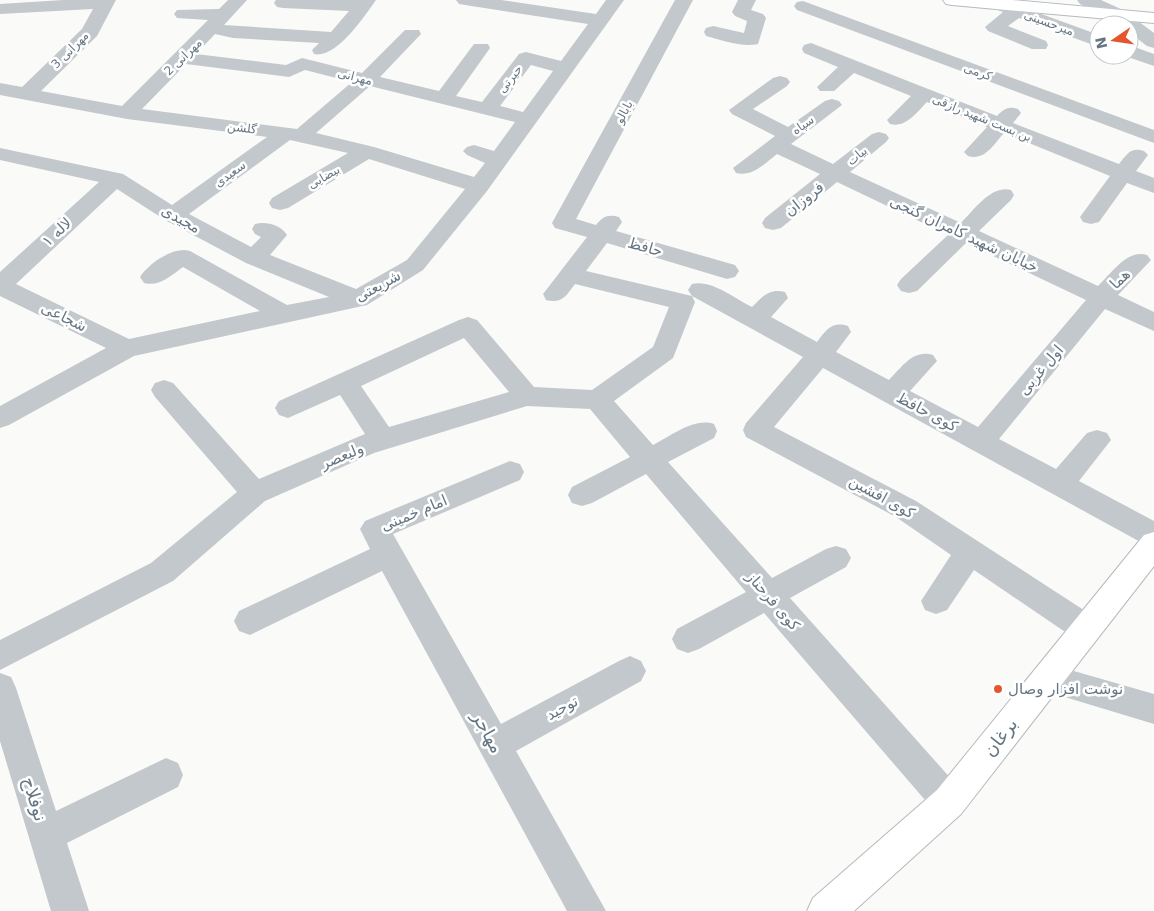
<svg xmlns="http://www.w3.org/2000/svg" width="1154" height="911" font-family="'DejaVu Sans','Noto Naskh Arabic',sans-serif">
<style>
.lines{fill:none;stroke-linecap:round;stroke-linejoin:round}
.major-casing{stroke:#b5babe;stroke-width:2}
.minor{fill:#c3c8cc;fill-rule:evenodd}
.major{fill:#fff;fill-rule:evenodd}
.poi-dot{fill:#e4572e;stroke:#fff;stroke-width:2}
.labels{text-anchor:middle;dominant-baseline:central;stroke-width:5;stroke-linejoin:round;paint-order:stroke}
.far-street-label{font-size:12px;fill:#657683;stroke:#fff}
.street-label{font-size:15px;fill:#657683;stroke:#fff}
.poi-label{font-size:15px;fill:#657683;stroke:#fff;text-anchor:start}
.near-street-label{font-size:18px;fill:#657683;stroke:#fff}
</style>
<rect width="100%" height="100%" fill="#fafaf8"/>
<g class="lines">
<g class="major-casing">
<path id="major" d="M943,0h69l142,13v10l-202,-18 -6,-1z
M1154,532v34l-193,248 -107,97h-47l6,-13 124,-108 207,-255z"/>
</g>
<path class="minor" d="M63,0h53l-19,36 -56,55 81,15 86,-86 -31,-2 -3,-4 3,-4 42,-1 9,-9h19l-23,25 107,7 18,-21 -66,-3 -6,-1 -3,-4 2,-3h100c-12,17 -40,59 -62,54l-2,-4 7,-7 -86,-5 -18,-4 -19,20 90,11 16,-7 60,15 43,-43h14l2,4 -41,43 59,14 35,-47h14l2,4 -34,48 26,6 37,-48 7,-2 35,9 27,-37 -123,-19 -6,-1 -3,-4h45l95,14 10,-14h18l-137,191 -64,79 -56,35 -233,51 -125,69 -9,3v-22l106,-58 -106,-52v-24l99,-90 -99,-22v-12l123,26 49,31 95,-68 -140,-18 -127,-24v-12l22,4 60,-58 11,-20 -93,5v-10zM186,64l103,13 16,-7 47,12 -55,47 -155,-20zM531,65l22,6 -30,41 -23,-6zM370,86l145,36 -21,29 -20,-6 -7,2 -4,4 4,4 18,8 -11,14 -100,-30 -58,-14zM290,140l58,13 -76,45 -3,5 3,5 8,2 8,-2 81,-49 96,30 -58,71 -51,29 -86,-34 17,-20c-6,-10 -21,-14 -32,-11l-3,5 3,5 6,3 -10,10 -62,-33zM117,189l48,31 81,43 83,34 -42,8 -97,-54c-16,-5 -41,12 -50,26l4,6c16,4 26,-7 39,-16l77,44 -131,28 -113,-55z
M675,0h18l-117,219 20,6c7,-9 12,-11 23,-8l3,5 -6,9 119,34 4,6 -4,6 -8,2 -120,-36 -21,28 106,25 3,6 -22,56 -59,43 39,44c18,-9 41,-28 61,-21l3,7 -3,7 -46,24 104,116 54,-29 10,-3 10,3 5,9 -5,9 -56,31 171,192 5,12 -5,12 -12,5 -12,-5 -173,-201 -65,36 -11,4 -11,-4 -5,-10 5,-10 69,-37 -100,-118 -54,29 -10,3 -10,-3 -4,-8 4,-8 58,-30 -40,-48 -63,-3 -153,47 -109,48 -92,80 -173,89v-30l151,-77 86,-71 -82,-95 -4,-7 4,-7 9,-3 9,3 86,96 106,-45 -25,-39 -52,23 -9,-3 -4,-7 4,-7 180,-81 9,-3 9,3 57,67 58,3 61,-43 16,-40 -94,-23c-9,12 -13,20 -29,16l-3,-6 44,-57 -32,-9 -3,-5zM464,338l45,54 -120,35 -28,-41z
M738,0h18l-5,10 12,4 3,4 -8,26c-15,4 -37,-4 -52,-8l-2,-4 2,-4 7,-2 31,7 3,-12 -12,-5 -3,-4z
M977,0h26l96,35v12l-80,-29 -11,8 38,15 2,4 -2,4h-14l-44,-18 -3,-4 18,-15 -23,-8z
M1077,0h24l22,10 31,23v15l-7,-2 -18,-14v-7c-13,0 -36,-15 -49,-21z
M803,1l351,129v13l-357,-133 -3,-4 3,-4z
M811,43l186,73c7,-7 11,-10 21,-7l3,4 -8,10 106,41c8,-10 12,-17 25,-13l4,4 -12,16 18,7v15l-27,-10 -28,39 -8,2 -8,-2 -3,-5 30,-41 -106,-43c-11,12 -19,28 -36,23l-4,-4 23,-25 -60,-25c-11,11 -21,26 -37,22l-3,-4 24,-24 -57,-23 -20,18h-14l-3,-4 21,-20 -34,-14 -2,-4 2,-4z
M1129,45l25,9v12l-32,-11h7z
M780,76l7,2 3,4 -3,4 -34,23 35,18 37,-26 7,-2 7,2 3,4 -51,39 42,20 39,-30 7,-2 7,2 3,4 -3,4 -36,30 111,51c13,-13 30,-38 50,-33l3,5 -3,5 -32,31 119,55c14,-13 29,-37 49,-31l4,5 -33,35 36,17v19l-49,-22 -106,130 57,30 31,-36 10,-3 10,3 4,7 -32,41 75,40v26l-10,-3 -321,-176 -49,59 142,74 180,117 5,10 -5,10 -11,4 -11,-4 -100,-68 -27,40 -11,4 -11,-4 -4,-9 30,-46 -55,-38 -150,-80 -3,-7 3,-7 57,-66 -111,-61 -4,-6 4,-6c19,-5 42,14 60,23 10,-10 17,-19 33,-15l3,6 -17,19 46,25c9,-12 15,-21 31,-16l3,6 -15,20 53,28c13,-13 24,-31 44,-25l4,6 -27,30 68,36 108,-127 -120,-57 -49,48 -8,2 -8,-2 -4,-6 4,-6 47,-44 -111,-53 -56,46 -8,2 -8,-2 -3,-5 3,-5 55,-44 -43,-20c-12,9 -24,23 -41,19l-3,-5 42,-32 -43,-22 -3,-4 44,-32z
M510,461l10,3 4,8 -4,8 -127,54 108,190 118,-63 11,-5 11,5 5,10 -5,10 -125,70 90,160h-39l-185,-340 -132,64 -11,-4 -5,-10 5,-10 131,-62 -10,-20 5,-8z
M1046,663l108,31v30l-119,-36 -5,-10 5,-10z
M0,673l11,4 5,11 40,123 110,-53 12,5 5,12 -5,12 -111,56 22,68h-38l-51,-170z"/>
<use href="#major" class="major"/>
</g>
<circle class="poi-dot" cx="998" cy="689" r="5"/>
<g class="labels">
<g class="far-street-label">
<text transform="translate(1049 23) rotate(20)">میرحسینی</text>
<text transform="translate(70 50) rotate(-45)">مهرانی 3</text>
<text transform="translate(183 57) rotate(-44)">مهرانی 2</text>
<text transform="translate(978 72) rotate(20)">کرمی</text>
<text transform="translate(355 77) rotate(14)">مهرانی</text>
<text transform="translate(510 79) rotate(-52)">حیرتی</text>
<text transform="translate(624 112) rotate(-62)">بابالو</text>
<text transform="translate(982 118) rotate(22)">بن بست شهید رازقی</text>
<text transform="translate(803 125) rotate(-35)">سپاه</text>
<text transform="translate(242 128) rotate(7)">گلشن</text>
<text transform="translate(857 156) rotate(-40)">بیات</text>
<text transform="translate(230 174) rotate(-36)">سعیدی</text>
<text transform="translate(324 177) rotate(-30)">بیضایی</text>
</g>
<g class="street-label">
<text transform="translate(804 199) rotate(-38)">فروزان</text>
<text transform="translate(181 219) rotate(29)">مجیدی</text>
<text transform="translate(57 232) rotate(-43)">لاله ۱</text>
<text transform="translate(964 234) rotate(25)">خیابان شهید کامران گنجی</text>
<text transform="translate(645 247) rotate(16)">حافظ</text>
<text transform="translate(1120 279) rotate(-45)">هما</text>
<text transform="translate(378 286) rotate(-29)">شریعتی</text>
<text transform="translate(64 317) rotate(26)">شجاعی</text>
<text transform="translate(1041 370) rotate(-50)">اول غربی</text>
<text transform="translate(927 412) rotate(28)">کوی حافظ</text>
<text transform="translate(342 456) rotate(-23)">ولیعصر</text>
<text transform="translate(882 497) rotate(29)">کوی افشین</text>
<text transform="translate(414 513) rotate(-23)">امام خمینی</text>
<text transform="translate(773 601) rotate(49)">کوی فرحناز</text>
<text transform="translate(562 708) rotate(-29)">توحید</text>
</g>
<g class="poi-label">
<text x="1008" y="689">نوشت افزار وصال</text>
</g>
<g class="near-street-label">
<text transform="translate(488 732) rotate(61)">مهاجر</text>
<text transform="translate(1000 737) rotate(-52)">برغان</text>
<text transform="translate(35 799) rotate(73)">نوفلاح</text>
</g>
</g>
<g transform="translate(1114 40) rotate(257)"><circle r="24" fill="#ffffff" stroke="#c1c8cd"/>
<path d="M0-4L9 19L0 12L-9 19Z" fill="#e4572e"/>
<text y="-8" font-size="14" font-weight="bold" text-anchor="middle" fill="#657683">N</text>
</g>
</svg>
